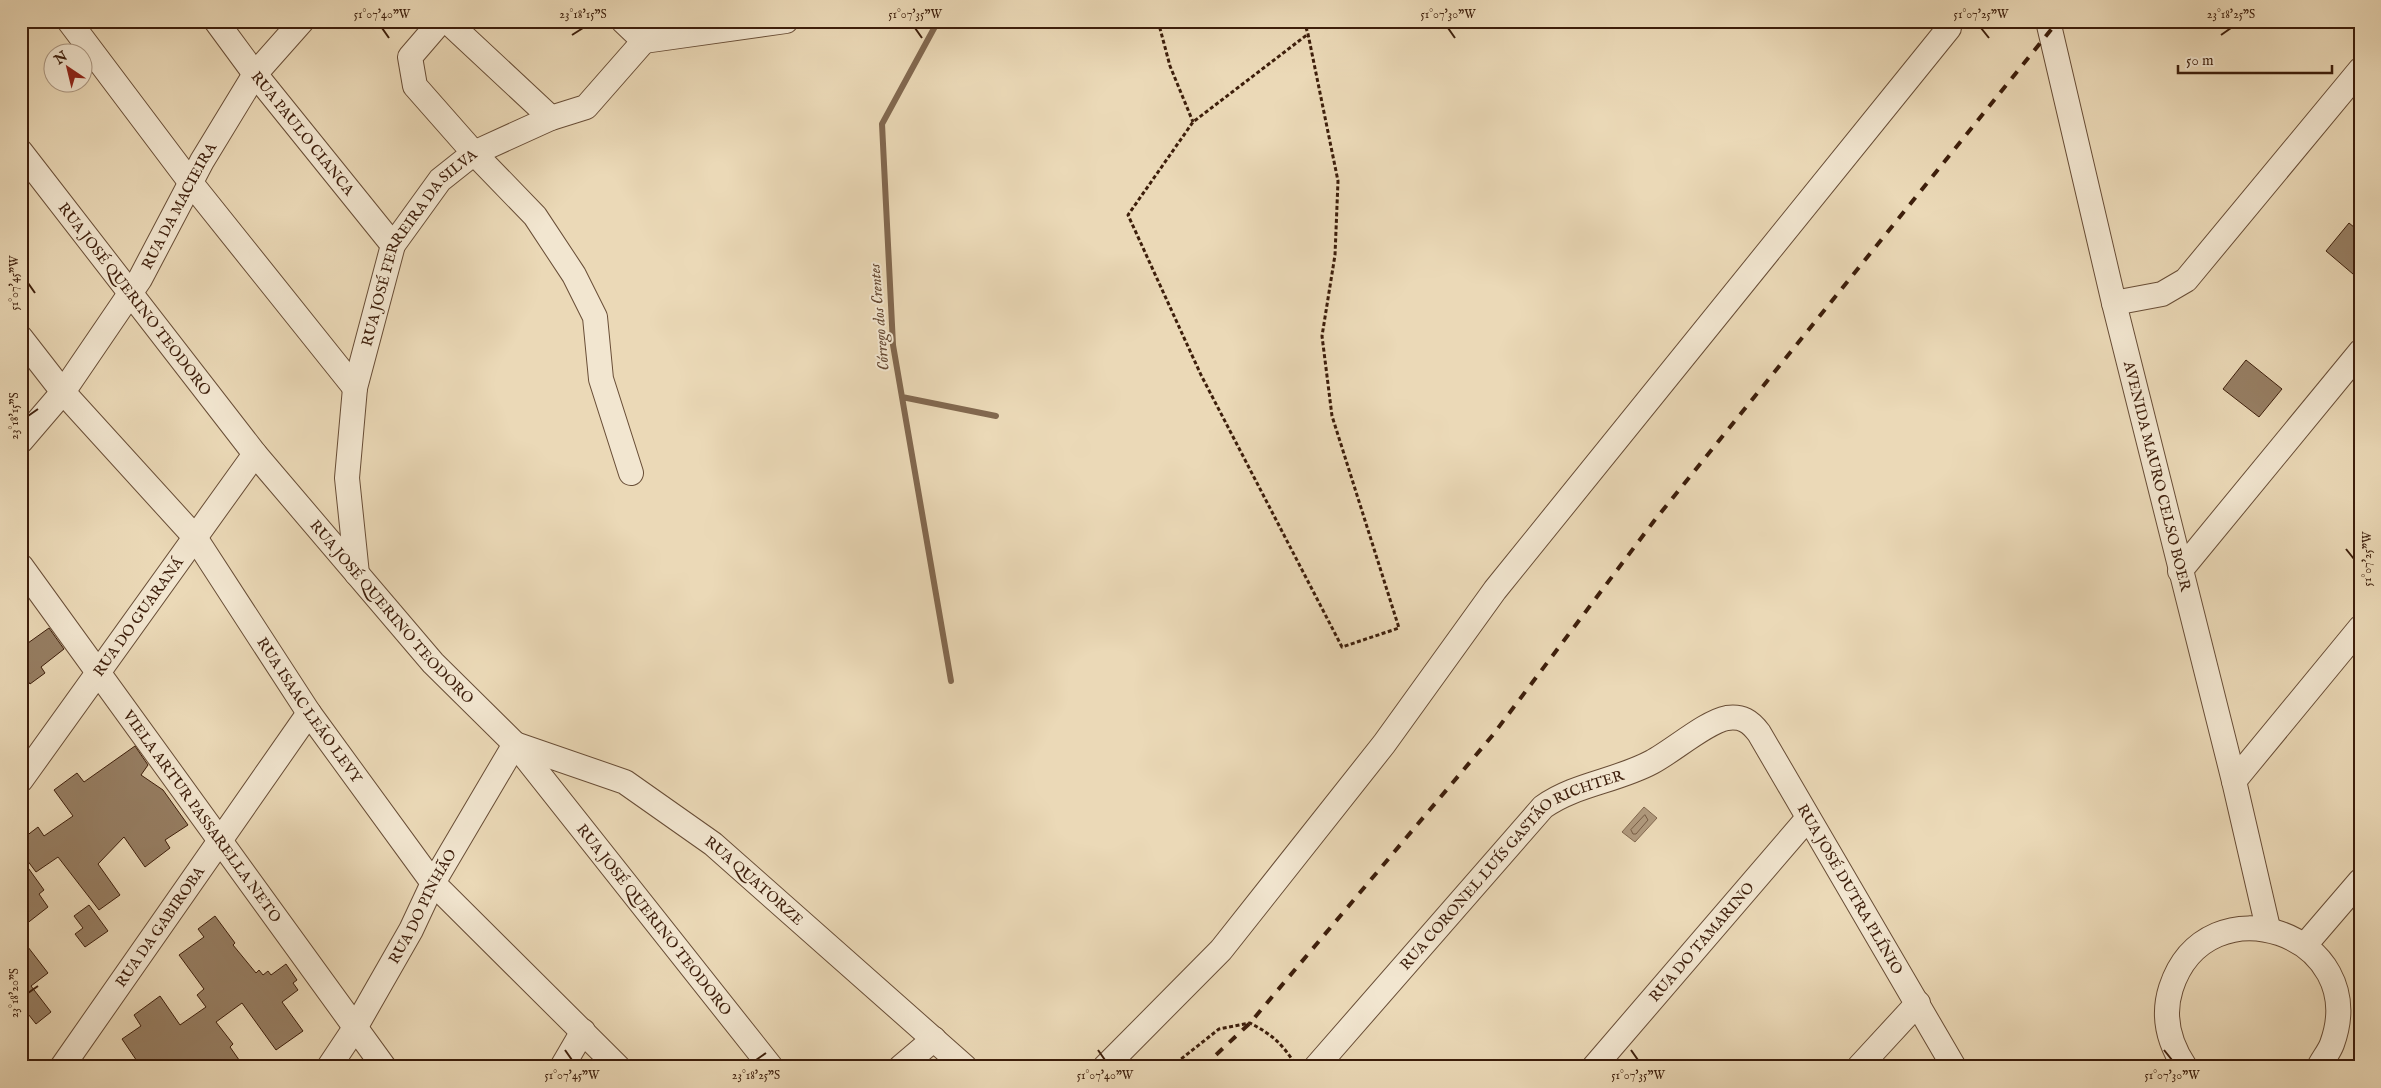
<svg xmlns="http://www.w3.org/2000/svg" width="2381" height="1088" font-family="'IM FELL English',serif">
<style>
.water{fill:#b0997d;stroke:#82684f}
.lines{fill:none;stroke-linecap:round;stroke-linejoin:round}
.shore{stroke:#765c44;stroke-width:1}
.stream{stroke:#82684f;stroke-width:6}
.building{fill:#977f64;stroke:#3d1e0b}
.minor-casing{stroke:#684d36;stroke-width:26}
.path{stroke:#3d1e0b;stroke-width:3;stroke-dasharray:4 2.5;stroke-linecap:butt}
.minor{stroke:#f2e6d0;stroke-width:24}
.rail{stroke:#3d1e0b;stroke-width:4;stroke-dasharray:9 9;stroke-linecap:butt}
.ticks{fill:none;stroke:#3d1e0b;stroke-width:2}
.labels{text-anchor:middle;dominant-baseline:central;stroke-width:4;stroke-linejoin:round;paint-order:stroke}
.street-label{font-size:15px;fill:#3d1e0b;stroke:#f2e6d0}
.water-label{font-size:16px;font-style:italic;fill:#654933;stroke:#f2e6d0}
.neatline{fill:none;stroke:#3d1e0b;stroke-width:2}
.ticks-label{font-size:12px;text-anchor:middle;fill:#3d1e0b}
</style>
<rect width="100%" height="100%" fill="#ebd9b7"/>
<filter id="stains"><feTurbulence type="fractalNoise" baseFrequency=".004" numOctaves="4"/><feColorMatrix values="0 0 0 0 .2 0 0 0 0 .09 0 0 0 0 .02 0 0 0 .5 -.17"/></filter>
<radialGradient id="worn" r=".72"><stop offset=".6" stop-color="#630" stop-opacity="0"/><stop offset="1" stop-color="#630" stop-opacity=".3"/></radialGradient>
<path class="water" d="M1644,807l13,11 -22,24 -13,-10z"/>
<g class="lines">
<path class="shore" d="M1645,815l3,5 -12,14h-3l-2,-4z"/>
<path class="stream" d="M938,21l-56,103 11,221 58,336
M902,397l94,19"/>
</g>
<path class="building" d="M2349,223l11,9v48l-34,-29z
M2246,360l36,29 -23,28 -36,-28z
M49,628l15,21 -23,18 4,6 -15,11 -9,-13v-23z
M135,746l13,19 -7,10 22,15 25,35 -23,15 5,8 -25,19 -21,-30 -26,27 22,31 -21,15 -41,-53 -22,15 -15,-20v-12l17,-13 6,9 29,-20 -19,-26 23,-17 7,9z
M21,858l23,32 -5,4 9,13 -27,21z
M89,905l19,26 -23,16 -10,-13 8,-6 -9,-12z
M215,916l20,27 -2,2 23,28 3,-3 4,5 5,-4 3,4 15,-11 11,16 -4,3 5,7 -16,12 21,29 -27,19 -34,-47 -26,19 17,22 -3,3 14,20h-103l-19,-28 19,-13 -7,-11 26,-19 20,29 26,-18 -9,-12 7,-6 -25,-34 25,-18 -6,-8z
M21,938l27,35 -17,13 20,26 -15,12 -15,-19z"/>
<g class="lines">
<g class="minor-casing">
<g id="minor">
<path d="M69,21l122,162 164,205"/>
<path id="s1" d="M216,21l39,53 138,171"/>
<path d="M441,21l-31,36 5,29 59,67 61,63 39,59 21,42 6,62 30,94"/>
<path d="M447,21l104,97"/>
<path d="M623,21l21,20 142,-20"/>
<path id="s2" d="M2048,21l66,282 120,478 34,147"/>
<path id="s3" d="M21,152l234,302 178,209 82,81 256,323"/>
<path d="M2114,303l48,-9 24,-14 174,-210"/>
<path id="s4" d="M21,338l42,54 131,144 115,177 124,170 185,184"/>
<path id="s5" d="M21,441l42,-49 77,-113 62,-118 53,-87 47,-53"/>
<path id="s6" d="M21,566l363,501"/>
<path d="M2180,571l180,-219"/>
<path id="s7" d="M357,574l-10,-96 8,-90 38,-143 47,-65 34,-27 77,-35 35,-11 64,-73 6,-13"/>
<path id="s8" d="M21,780l234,-326"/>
<path d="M2234,781l126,-153"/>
<path d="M2305,945l55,-64"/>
<path id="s9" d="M62,1067l247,-354"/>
<path id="s10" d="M329,1067l26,-39 56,-98 22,-47 82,-139 110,38 88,62 252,223"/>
<path d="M562,1067l21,-36"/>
<path d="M901,1067l33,-28"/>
<path d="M1105,1067l116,-117 163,-206 111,-154 454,-562 -5,-7"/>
<path id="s11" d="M1316,1067l227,-260c32,-23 74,-26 109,-45 21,-11 54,-40 75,-44 15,-2 23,3 32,15l195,334"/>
<path id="s12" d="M1594,1067l214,-249"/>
<path d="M1859,1067l59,-64"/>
<path d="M2185,1067c-16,-24 -23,-51 -14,-79 36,-110 201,-54 161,56 -3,8 -9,15 -13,23"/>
</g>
</g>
<path class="path" d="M1158,21l12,45 23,56
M1304,21l4,13 30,147 -3,74 -13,81 10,80 67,212 -57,19 -141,-272 -73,-160 65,-93 115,-88
M1171,1067l48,-38 31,-6c21,11 32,20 45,41"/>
<use href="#minor" class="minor"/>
<path class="rail" d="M1203,1067l47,-44 242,-287 162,-215 404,-500"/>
</g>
<path class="ticks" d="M382,28l7,10M915,28l7,10M1448,28l7,10M1981,28l8,10M572,35l11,-7M2221,35l10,-7M28,283l7,10M28,416l10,-7M2346,549l8,10M28,993l10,-7M565,1050l7,10M1098,1050l7,10M1631,1050l7,10M2164,1050l8,10M756,1060l10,-7"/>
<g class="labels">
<g class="street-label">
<text stroke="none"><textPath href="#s1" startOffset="142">RUA PAULO CIANCA</textPath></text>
<text stroke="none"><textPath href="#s5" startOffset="284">RUA DA MACIEIRA</textPath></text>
<text stroke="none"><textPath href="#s7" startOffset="345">RUA JOSÉ FERREIRA DA SILVA</textPath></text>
<text stroke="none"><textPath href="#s3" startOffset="186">RUA JOSÉ QUERINO TEODORO</textPath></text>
<text stroke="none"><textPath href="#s2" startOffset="468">AVENIDA MAURO CELSO BOER</textPath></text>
<text stroke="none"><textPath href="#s3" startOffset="591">RUA JOSÉ QUERINO TEODORO</textPath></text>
<text stroke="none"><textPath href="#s8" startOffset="201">RUA DO GUARANÁ</textPath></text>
<text stroke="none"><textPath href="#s4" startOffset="472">RUA ISAAC LEÃO LEVY</textPath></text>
<text stroke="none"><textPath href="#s6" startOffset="309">VIELA ARTUR PASSARELLA NETO</textPath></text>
<text stroke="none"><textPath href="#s11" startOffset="282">RUA CORONEL LUÍS GASTÃO RICHTER</textPath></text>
<text stroke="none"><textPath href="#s10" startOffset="652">RUA QUATORZE</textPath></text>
<text stroke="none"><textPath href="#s11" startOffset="769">RUA JOSÉ DUTRA PLÍNIO</textPath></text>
<text stroke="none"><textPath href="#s10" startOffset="186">RUA DO PINHÃO</textPath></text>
<text stroke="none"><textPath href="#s3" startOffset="996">RUA JOSÉ QUERINO TEODORO</textPath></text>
<text stroke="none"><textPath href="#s9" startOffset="171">RUA DA GABIROBA</textPath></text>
<text stroke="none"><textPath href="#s12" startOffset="165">RUA DO TAMARINO</textPath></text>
</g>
<g class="water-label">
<text transform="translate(880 317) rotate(-95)">Córrego dos Crentes</text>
</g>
</g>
<rect width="2381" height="1088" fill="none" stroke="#ebd9b7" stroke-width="55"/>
<g transform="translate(68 68) rotate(325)"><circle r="24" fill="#f2e6d0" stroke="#aa9681"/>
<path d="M0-4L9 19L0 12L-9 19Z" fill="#8f2418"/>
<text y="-8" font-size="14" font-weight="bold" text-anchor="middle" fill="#3d1e0b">N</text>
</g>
<path d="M2178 65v8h154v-8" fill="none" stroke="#3d1e0b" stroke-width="2.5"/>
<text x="2186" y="65" font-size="15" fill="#3d1e0b" stroke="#f2e6d0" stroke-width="4" paint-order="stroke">50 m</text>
<rect x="28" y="28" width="2326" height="1032" class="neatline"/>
<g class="ticks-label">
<text x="382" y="18">51°07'40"W</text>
<text x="583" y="18">23°18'15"S</text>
<text x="915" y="18">51°07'35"W</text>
<text x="1448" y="18">51°07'30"W</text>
<text x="1981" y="18">51°07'25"W</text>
<text x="2231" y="18">23°18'25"S</text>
<text transform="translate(14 283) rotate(-90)" y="4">51°07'45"W</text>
<text transform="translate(14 416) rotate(-90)" y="4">23°18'15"S</text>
<text transform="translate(2367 559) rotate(-90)" y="4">51°07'25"W</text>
<text transform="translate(14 993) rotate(-90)" y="4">23°18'20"S</text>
<text x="572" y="1079">51°07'45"W</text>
<text x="756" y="1079">23°18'25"S</text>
<text x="1105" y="1079">51°07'40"W</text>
<text x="1638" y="1079">51°07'35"W</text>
<text x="2172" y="1079">51°07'30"W</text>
</g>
<rect width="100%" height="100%" filter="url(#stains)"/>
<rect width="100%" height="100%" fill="url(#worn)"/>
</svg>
